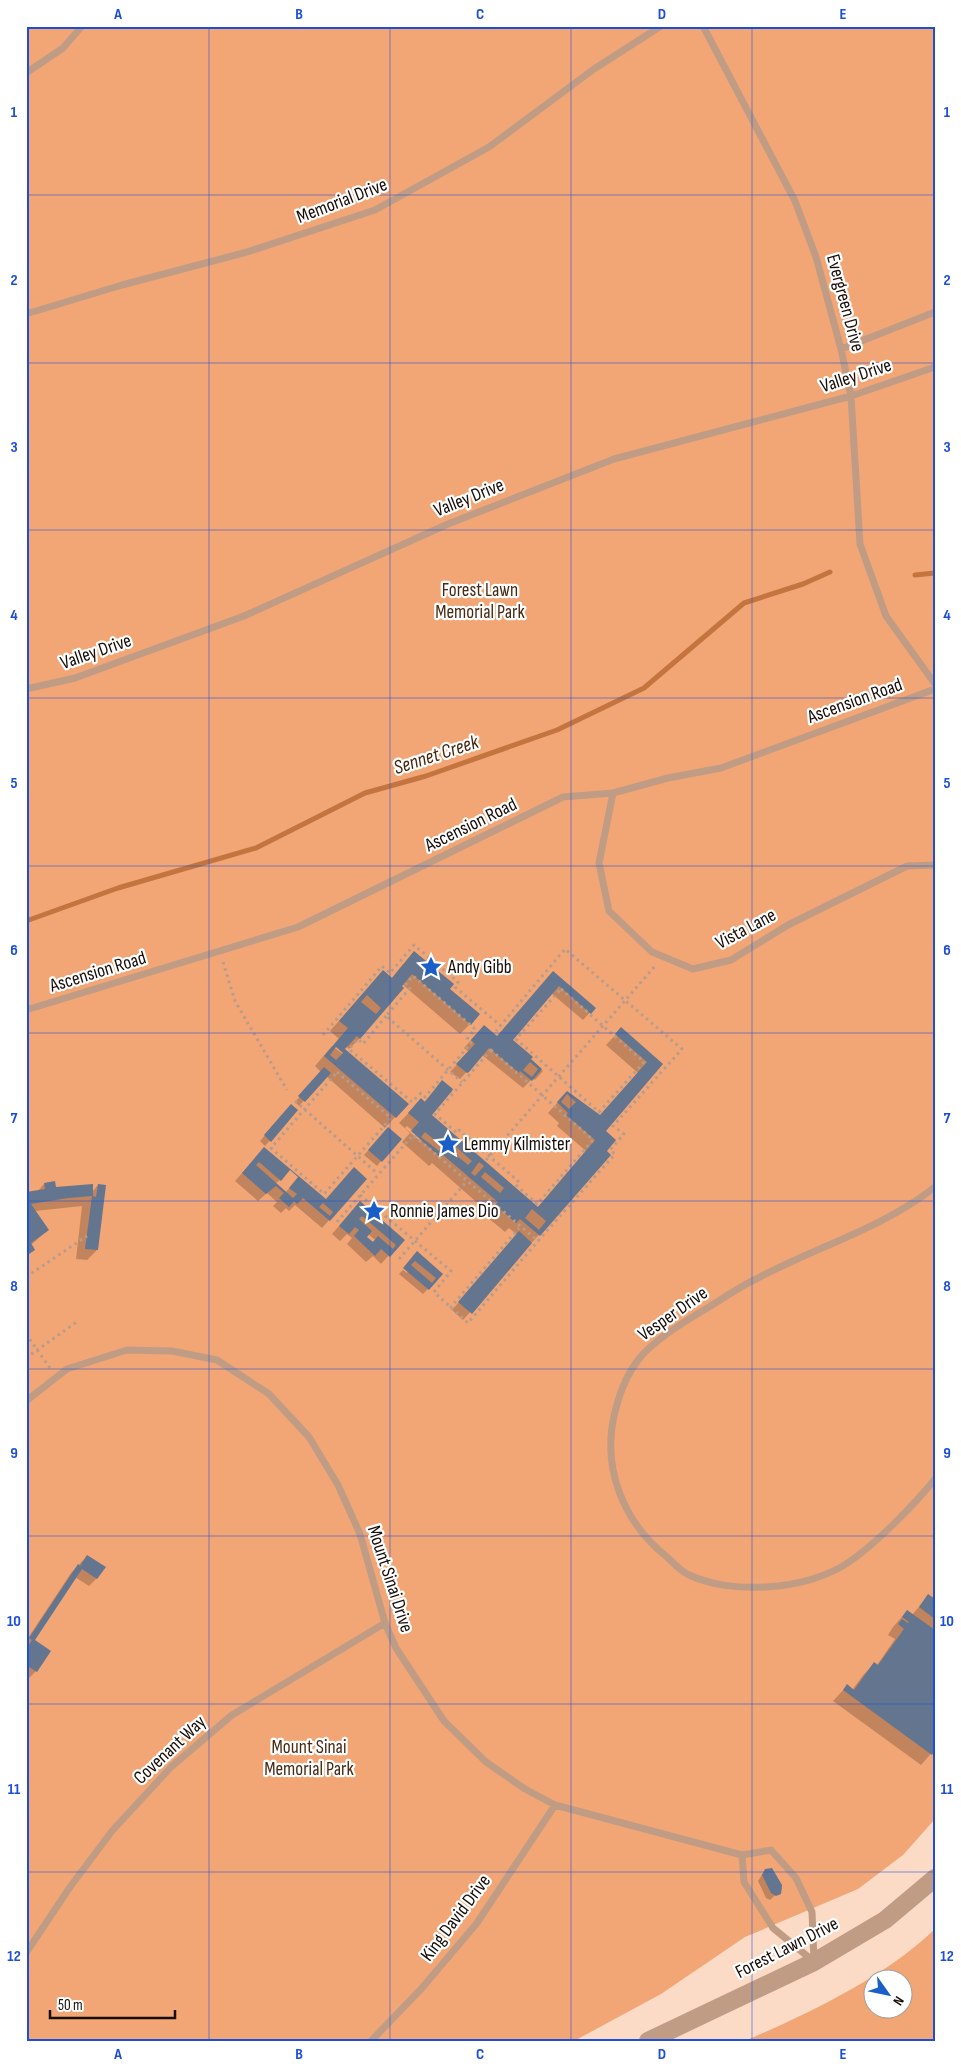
<svg xmlns="http://www.w3.org/2000/svg" width="961" height="2067" font-family="'Sofia Sans Condensed',sans-serif">
<style>
.green{fill:#f2a675;fill-rule:evenodd}
.shadow{fill:#0003;fill-rule:evenodd}
.lines{fill:none;stroke-linecap:round;stroke-linejoin:round}
.stream{stroke:#c4753f;stroke-width:5}
.building{fill:#64758f;fill-rule:evenodd}
.path{stroke:#b69c8c;stroke-width:3;stroke-dasharray:2.5 4;stroke-linecap:butt}
.service{stroke:#c19c85;stroke-width:7}
.tertiary{stroke:#c19c85;stroke-width:18}
.grid{fill:none;stroke:#1d4ed8;stroke-width:1;stroke-opacity:0.55}
.labels{text-anchor:middle;dominant-baseline:central;stroke-width:4.5;stroke-linejoin:round;paint-order:stroke}
.street-label{font-size:19px;fill:#170c06;stroke:#fff}
.park-label{font-size:19px;fill:#492811;stroke:#fff}
.poi-label{font-size:19px;fill:#170c06;stroke:#fff;text-anchor:start}
.water-label{font-size:20px;font-style:italic;fill:#45250d;stroke:#fff}
.neatline{fill:none;stroke:#1d4ed8;stroke-width:2}
.grid-label{font-size:16px;text-anchor:middle;font-weight:bold;fill:#1d4ed8}
</style>
<rect width="100%" height="100%" fill="#fbdac6"/>
<path class="green" d="M26,26h909v1793l-32,36 -45,34 -113,48 -84,57 -87,47h-548z
M935,1929v112h-190c64,-28 139,-63 190,-112zM874,1980h30v30h-30z"/>
<path class="shadow" d="M404,963l44,26 22,35 -10,10 -58,-50 -2,2 2,3 -43,50 -10,10 -3,-3 -2,4 63,54 -22,24 -59,-52 -27,30 -4,-4 26,-30 -6,-6 17,-20 11,8v-3l-9,-7 5,-5 -9,-8 43,-49 18,-3z
M554,973l40,35 -11,12 -32,-27 -40,47 32,31 -8,9 -2,-2 -10,10 -41,-33 -22,24 -10,-7 19,-20 -5,-4 12,-14 20,4z
M621,1029l41,35 -58,67 1,20 5,4 -147,165 -11,-10 65,-75 -8,-7 -4,4 -19,-16 3,-3 -57,-50 -3,3 -27,-24 8,-9 -11,-10 22,-23 3,2 18,-20 -12,33 107,93 49,-57 -29,-25 2,-3 -11,-10 19,-21 33,24 38,-43 -32,-28zM407,1126l14,12 -2,2 -14,-12z
M286,1111h10l-31,35 -5,-5z
M384,1133l-3,28 -4,5 -13,-11z
M257,1156l23,24 -5,4 10,9 7,-8 33,16 40,-21 -43,48 -27,-23 -6,6 -3,-3 -5,5 -8,-7 4,-4 -10,-9 -9,8 -23,-20z
M44,1184l11,5 37,3 6,-7 -1,65 -10,10 -11,-1 6,-53 -47,5 13,19 -17,15 2,4 -7,8v-63l11,-2z
M353,1210l50,30 -22,24 -8,-8 -7,6 -19,-18 5,-6 -5,-4 -7,7 -8,-7zM368,1234l7,6 -3,3 -7,-6z
M413,1258l29,16 -19,20 -24,-20 4,-4 4,3z
M87,1556l9,23 -7,7 -14,-9 -42,64 3,30 -7,7 -3,-1v-36l45,-68z
M928,1596l7,4v149l-14,16 -88,-64 14,-15 5,4 12,-16 11,-11 2,2 18,-26 -7,-4 5,-8 14,-16 5,4z
M765,1870l16,15 1,4 -12,11 -4,-2 -8,-17z"/>
<g class="lines">
<path class="stream" d="M915,575l20,-2
M26,921l92,-33 138,-40 109,-55 61,-17 131,-46 87,-42 100,-85 59,-19 27,-12"/>
</g>
<path class="building" d="M414,951l40,33 -4,5 30,25 -9,11 -59,-51 -10,12 2,2 -44,51 -3,-3 -12,13 64,55 -13,14 -72,-62 24,-28 -9,-7 44,-51 9,8zM367,995l14,13 -5,6 -15,-12zM336,1047l7,6 -7,7 -6,-5z
M553,971l43,37 -5,6 -32,-28 -46,54 20,17 -2,2 11,10 -10,12 -12,-10 -1,2 -30,-25 -20,24 -2,1 -11,-9 19,-20 -4,-4 13,-15 13,11zM530,1062l8,7 -6,8 -9,-7z
M621,1027l42,37 -57,67 10,9 -9,11 4,4 -71,81 -20,-17 -4,4 -21,-18 3,-3 -56,-48 -2,3 -29,-26 8,-9 -11,-9 13,-15 4,4 17,-22 11,9 -1,2 -20,24 106,92 57,-67 -29,-25 2,-2 -11,-11 10,-11 33,24 47,-53 -32,-28zM567,1094l9,8 -7,7 -8,-7zM425,1132l18,15 -4,4 -18,-14zM454,1145l18,16 -4,4 -18,-15zM479,1162l5,4 -9,10 -4,-3zM485,1172l19,16 -4,5 -19,-16zM532,1209l14,12 -7,9 -14,-12z
M324,1067l7,6 -26,29 -7,-6z
M291,1104l7,6 -27,32 -7,-7z
M388,1127l14,12 -20,23 -14,-12z
M264,1147l62,52 28,-32 13,12 -37,42 -27,-23 -6,6 -3,-3 -5,6 -10,-9 5,-5 -8,-7 -10,8 -24,-21zM259,1162l22,19 9,-11 8,7 -9,11 8,6 -4,4 -37,-33zM323,1203l10,9 -3,4 -11,-9z
M55,1181l1,6 37,-3v12l3,1 2,-13 8,1 -8,65 -13,-1 7,-53 -24,2 -37,6 18,26 -18,13 4,7 -9,6v-64l19,-3 -1,-6z
M360,1201l45,39 -15,17 -9,-8 -6,7 -21,-20 5,-6 -4,-3 -6,7 -10,-8zM362,1216l34,29 -3,4 -15,-13 -5,6 -6,-5 5,-6 -13,-12z
M519,1231l13,12 -60,71 -14,-12z
M417,1251l26,23 -14,16 -26,-22zM415,1261l21,17 -4,5 -21,-18z
M87,1555l19,12 -9,12 -15,-10 -47,71 16,11 -14,21 -11,-7v-16l6,-9 -3,-2 49,-74 2,2z
M928,1594l7,5v20l-16,-12z
M907,1610l28,20v121l-3,4 -89,-65 4,-6 7,6 20,-28 4,3 26,-36 -6,-5 4,-5 6,4 1,-1 -7,-5z
M772,1868l10,17 -1,9 -5,2 -5,-3 -9,-18 3,-6z"/>
<g class="lines">
<path class="path" d="M223,962l12,39 52,89
M561,989l83,73 -45,50 -83,-73z
M386,1016l-23,28 -5,-5 -9,10 63,53 9,-9 4,4 46,-54 -4,-4 8,-10 -62,-53 -7,8 4,4 -24,28 76,66
M323,1035l59,-69 8,7 24,-28 44,37 -3,5 46,39
M491,1050l102,90 -56,64 -22,-20 3,-3 -59,-51 -2,3 -22,-19z
M337,1072l54,46 -67,76 -53,-46z
M295,1101l83,73
M486,1160l170,-195
M360,1195l91,76 -17,21 34,31 70,-82
M337,1222l76,-87 125,106 77,-87 -5,-4 14,-16 -11,-8 69,-77 -117,-100 -69,82
M399,1259l68,-78
M26,1277l61,-41
M450,1308l69,-80
M26,1334l24,34
M26,1358l52,-37"/>
<path class="service" d="M703,26l92,175 21,56 25,92 10,47 9,148 26,72 49,68
M26,73l37,-25 19,-22
M26,314l96,-29 125,-33 128,-42 114,-63 105,-78 67,-43
M841,349l94,-37
M26,689l49,-11 169,-62 204,-92 166,-65 237,-63 84,-29
M613,793l-14,70 10,48 43,41 41,17 38,-9 57,-35 119,-59 28,-1
M26,1010l272,-83 265,-130 50,-4 55,-15 53,-10 214,-79
M935,1187c-52,41 -119,60 -177,91 -17,8 -33,19 -49,29 -22,13 -47,28 -65,46 -15,16 -24,38 -29,59 -14,55 8,110 52,145 6,6 13,13 20,17 44,22 122,16 162,-12 28,-19 65,-57 86,-83
M26,1401l41,-32 60,-19 45,1 45,9 52,34 40,43 29,48 22,49 25,89 11,25 48,73 42,41 39,27 30,16 187,50 29,-5 25,28 16,34 2,48
M742,1855l2,27 29,46 39,32
M26,1953l44,-66 42,-56 59,-64 61,-52 153,-92
M371,2041l51,-53 55,-65 78,-118"/>
<path class="tertiary" d="M648,2041l166,-79 71,-42 50,-42"/>
</g>
<path class="grid" d="M209,26v2015M390,26v2015M571,26v2015M752,26v2015M26,195h909M26,363h909M26,530h909M26,698h909M26,866h909M26,1033h909M26,1201h909M26,1369h909M26,1536h909M26,1704h909M26,1872h909"/>
<defs>
<g id="sight-bare" transform="scale(1.725)"><path d="M0-6L1.8-2.2L6-1.7L2.9 1.2L3.7 5.4L0 3.3L-3.7 5.4L-2.9 1.2L-6-1.7L-1.8-2.2Z" fill="#1a5ec9" stroke="#fff" stroke-width="2.5" paint-order="stroke"/></g>
</defs>
<g fill-rule="evenodd">
<use href="#sight-bare" x="431" y="967"/>
<use href="#sight-bare" x="448" y="1144"/>
<use href="#sight-bare" x="374" y="1211"/>
</g>
<g class="labels">
<g class="street-label">
<text transform="translate(342 201) rotate(-21)">Memorial Drive</text>
<text transform="translate(845 303) rotate(75)">Evergreen Drive</text>
<text transform="translate(856 376) rotate(-18)">Valley Drive</text>
<text transform="translate(469 498) rotate(-22)">Valley Drive</text>
<text transform="translate(96 652) rotate(-19)">Valley Drive</text>
<text transform="translate(855 701) rotate(-20)">Ascension Road</text>
<text transform="translate(471 825) rotate(-26)">Ascension Road</text>
<text transform="translate(746 929) rotate(-28)">Vista Lane</text>
<text transform="translate(98 972) rotate(-17)">Ascension Road</text>
<text transform="translate(673 1314) rotate(-35)">Vesper Drive</text>
<text transform="translate(390 1579) rotate(72)">Mount Sinai Drive</text>
<text transform="translate(170 1750) rotate(-43)">Covenant Way</text>
<text transform="translate(456 1918) rotate(-53)">King David Drive</text>
<text transform="translate(787 1948) rotate(-27)">Forest Lawn Drive</text>
</g>
<g class="park-label">
<text x="480" y="590">Forest Lawn<tspan x="480" dy="22">Memorial Park</tspan></text>
<text x="309" y="1747">Mount Sinai<tspan x="309" dy="22">Memorial Park</tspan></text>
</g>
<g class="poi-label">
<text x="448" y="967">Andy Gibb</text>
<text x="464" y="1144">Lemmy Kilmister</text>
<text x="390" y="1211">Ronnie James Dio</text>
</g>
<g class="water-label">
<text transform="translate(436 755) rotate(-18)">Sennet Creek</text>
</g>
</g>
<rect width="961" height="2067" fill="none" stroke="#ffffff" stroke-width="55"/>
<g transform="translate(888 1994) rotate(123)"><circle r="24" fill="#ffffff" stroke="#a29e9b"/>
<path d="M0-4L9 19L0 12L-9 19Z" fill="#1a5ec9"/>
<text y="-8" font-size="14" font-weight="bold" text-anchor="middle" fill="#170c06">N</text>
</g>
<path d="M50 2010v8h125v-8" fill="none" stroke="#170c06" stroke-width="2.5"/>
<text x="58" y="2010" font-size="15" fill="#170c06" stroke="#ffffff" stroke-width="4" paint-order="stroke">50 m</text>
<rect x="28" y="28" width="906" height="2012" class="neatline"/>
<g class="grid-label">
<text x="118" y="19">A</text>
<text x="299" y="19">B</text>
<text x="480" y="19">C</text>
<text x="662" y="19">D</text>
<text x="843" y="19">E</text>
<text x="14" y="117">1</text>
<text x="947" y="117">1</text>
<text x="14" y="285">2</text>
<text x="947" y="285">2</text>
<text x="14" y="452">3</text>
<text x="947" y="452">3</text>
<text x="14" y="620">4</text>
<text x="947" y="620">4</text>
<text x="14" y="788">5</text>
<text x="947" y="788">5</text>
<text x="14" y="955">6</text>
<text x="947" y="955">6</text>
<text x="14" y="1123">7</text>
<text x="947" y="1123">7</text>
<text x="14" y="1291">8</text>
<text x="947" y="1291">8</text>
<text x="14" y="1458">9</text>
<text x="947" y="1458">9</text>
<text x="14" y="1626">10</text>
<text x="947" y="1626">10</text>
<text x="14" y="1794">11</text>
<text x="947" y="1794">11</text>
<text x="14" y="1961">12</text>
<text x="947" y="1961">12</text>
<text x="118" y="2059">A</text>
<text x="299" y="2059">B</text>
<text x="480" y="2059">C</text>
<text x="662" y="2059">D</text>
<text x="843" y="2059">E</text>
</g>
</svg>
